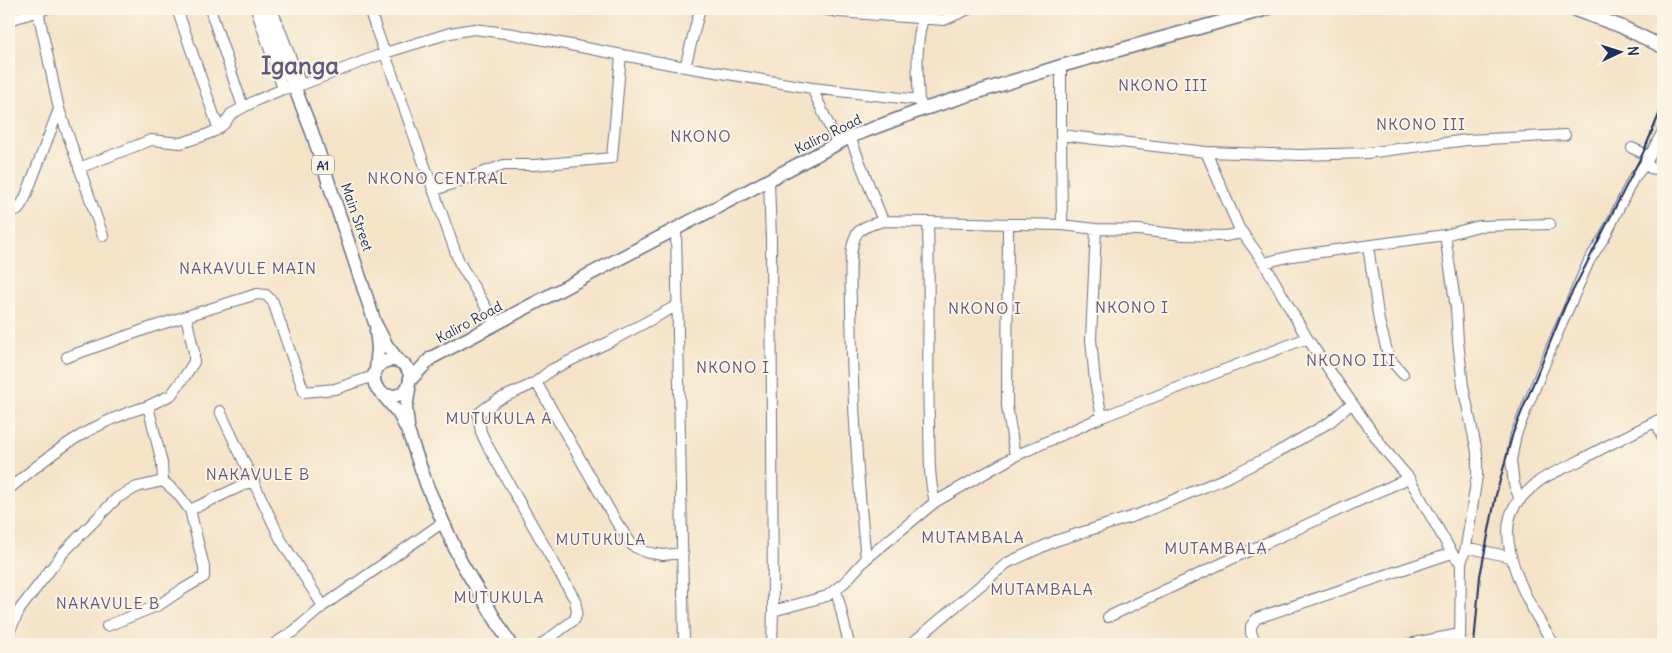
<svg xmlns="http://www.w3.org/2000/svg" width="1672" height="653" font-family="Delius,sans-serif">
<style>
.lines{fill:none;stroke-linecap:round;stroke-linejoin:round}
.stream{stroke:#6bb9e5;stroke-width:2}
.minor-casing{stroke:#676e83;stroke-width:12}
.major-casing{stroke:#676e83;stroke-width:15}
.minor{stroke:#fff;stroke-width:10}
.major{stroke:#fff;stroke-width:12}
.rail{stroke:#1b2f5e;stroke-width:2}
.labels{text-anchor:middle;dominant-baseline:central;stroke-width:4;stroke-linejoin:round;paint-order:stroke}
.shield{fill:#fcf5e5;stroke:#5e6a86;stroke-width:1}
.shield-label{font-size:12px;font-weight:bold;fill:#1b2f5e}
.street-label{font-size:14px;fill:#1b2f5e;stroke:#fcf5e5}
.quarter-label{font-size:16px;letter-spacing:1px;fill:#605983;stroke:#fcf5e5}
.town-label{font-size:24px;font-weight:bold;fill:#605983;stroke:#fcf5e5}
</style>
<rect width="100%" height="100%" fill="#fcf5e5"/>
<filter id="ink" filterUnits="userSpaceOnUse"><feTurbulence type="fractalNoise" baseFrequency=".02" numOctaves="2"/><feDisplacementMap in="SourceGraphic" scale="10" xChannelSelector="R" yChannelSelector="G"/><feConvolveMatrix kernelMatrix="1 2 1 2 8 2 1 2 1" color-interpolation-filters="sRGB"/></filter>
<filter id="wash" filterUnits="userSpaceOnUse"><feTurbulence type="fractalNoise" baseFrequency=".0096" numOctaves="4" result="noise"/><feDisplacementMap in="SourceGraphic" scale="20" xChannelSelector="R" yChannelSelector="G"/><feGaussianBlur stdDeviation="1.12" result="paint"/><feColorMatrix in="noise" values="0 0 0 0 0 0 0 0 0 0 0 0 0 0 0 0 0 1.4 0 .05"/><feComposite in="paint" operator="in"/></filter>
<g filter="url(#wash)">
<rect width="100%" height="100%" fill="#f5e3c8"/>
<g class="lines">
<path class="stream" d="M389,566l33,-22
M265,644l1,-1"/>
</g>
</g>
<g filter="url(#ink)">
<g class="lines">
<g class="minor-casing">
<path id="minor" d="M177,9l41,118
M210,9l33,98
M256,9l27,80
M272,9l29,76
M369,9l90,253 37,62
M822,9l17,3 105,8 25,-11
M9,20l37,-11
M1061,66v69l145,17 95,3 66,-2 100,-13 98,-5
M685,67l15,-58
M812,88l25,55
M922,106l-3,-6c-2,-31 -4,-62 7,-91
M59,109l44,127
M1061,135l1,90
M850,137l33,84
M1632,148l11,5 7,15 13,2
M1206,152l33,76 25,35 43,75 77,111 25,29 43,75 9,10
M79,168l72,-28 30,3 22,-7 12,-5 10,-8 6,-9 26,-14 26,-11 18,-4 84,-32 65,-20 24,-4 39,5 172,33 127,21 107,12
M769,181l2,58 2,372 -1,33
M435,190l69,-25h31l77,-7 9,-103
M9,206l9,4 7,-12 34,-89 -21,-98
M928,222c2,67 -1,133 1,200 1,27 -1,54 6,80
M1008,224l-1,182 8,50
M1096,229l-5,110 4,43 7,35
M676,230l8,414
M1445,235l11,73 2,33 5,45 14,66v24l-11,71 -5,16 -1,81
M1368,246l11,75 10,37 14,16
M1264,263l28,-7 153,-21 34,-9 71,-2
M678,305l-69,37 -58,28 -15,12 81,141 16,23 12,6 18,3 20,-2
M67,357l85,-30 105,-33 9,1 7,7 31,90 31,-3 39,-13
M536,382c-21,12 -38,14 -58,32l3,18 5,11 89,157 2,11 -2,8 -33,25
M220,411l61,129 42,66
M1656,421l7,18
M163,481l-1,-18 -14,-57 23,-11 14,-19 9,-14v-10l-8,-36
M9,489c45,-38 81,-66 139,-83
M1520,500l-6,-16 -3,-24 5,-26 35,-86 38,-87 17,-27 27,-55 13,-16 17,-32
M190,510l64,-30
M1466,547l44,10
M866,559c-9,-84 -14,-168 -15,-252 0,-18 -3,-58 5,-72 5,-9 18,-11 27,-14l179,4 34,4 42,1 46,5 41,1 18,-3
M836,589l13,55
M773,611l54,-15 18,-14 21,-23 69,-57 80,-46 87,-39 205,-79
M1108,617l134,-63 167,-76
M9,632l11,-23 43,-56 54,-55 20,-11 26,-6 14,12 13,17 14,57v10l-24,14 -21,14 -52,21
M274,644l20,-13 29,-25 119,-83
M911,644l96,-81 48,-22 82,-26 91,-38 48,-24 54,-31 22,-19
M1257,644l-6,-11v-7l6,-8 195,-65
M1409,644l51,-10
M1554,644c-21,-31 -61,-99 -40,-137 5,-9 16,-18 24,-25 10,-8 25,-13 37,-19 29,-16 59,-31 88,-45"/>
</g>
<g class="major-casing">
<path id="major" d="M264,9l48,123 63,191 12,23 11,14
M1572,9l48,17 43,21
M374 378a18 18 0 1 1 36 0a18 18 0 1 1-36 0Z
M376,370l2,-22 -2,-18
M412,378l19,-20 419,-221 74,-28 137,-43 206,-57
M383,395l16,19 10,20 18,52 34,76 49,82
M408,426l-2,-18 3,-19"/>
</g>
<use href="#minor" class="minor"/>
<use href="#major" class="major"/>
<path class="rail" d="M1474,644l6,-68 16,-81 17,-62 52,-127 78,-153 20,-48"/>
</g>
</g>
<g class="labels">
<rect class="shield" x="312" y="155.5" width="22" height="19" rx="4"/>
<g class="shield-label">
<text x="323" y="165">A1</text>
</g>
<g class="street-label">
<text transform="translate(828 134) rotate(-26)">Kaliro Road</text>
<text transform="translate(357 217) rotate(71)">Main Street</text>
<text transform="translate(469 322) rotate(-28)">Kaliro Road</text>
</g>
<g class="quarter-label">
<text x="1163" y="85">NKONO III</text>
<text x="1421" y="124">NKONO III</text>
<text x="701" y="136">NKONO</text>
<text x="438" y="178">NKONO CENTRAL</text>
<text x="248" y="268">NAKAVULE MAIN</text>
<text x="1132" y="307">NKONO I</text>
<text x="985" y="308">NKONO I</text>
<text x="1351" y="360">NKONO III</text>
<text x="733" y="367">NKONO I</text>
<text x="499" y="418">MUTUKULA A</text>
<text x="258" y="474">NAKAVULE B</text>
<text x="973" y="537">MUTAMBALA</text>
<text x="601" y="539">MUTUKULA</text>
<text x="1216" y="548">MUTAMBALA</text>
<text x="1042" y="589">MUTAMBALA</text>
<text x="499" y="597">MUTUKULA</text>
<text x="108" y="603">NAKAVULE B</text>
</g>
<g class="town-label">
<text x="300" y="65">Iganga</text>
</g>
</g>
<rect width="1672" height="653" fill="none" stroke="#fcf5e5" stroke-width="30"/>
<g transform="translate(1620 52) rotate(86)" stroke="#fcf5e5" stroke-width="4" paint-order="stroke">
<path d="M0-4L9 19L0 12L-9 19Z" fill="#1b2f5e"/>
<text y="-8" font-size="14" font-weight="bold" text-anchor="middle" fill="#1b2f5e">N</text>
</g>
</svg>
